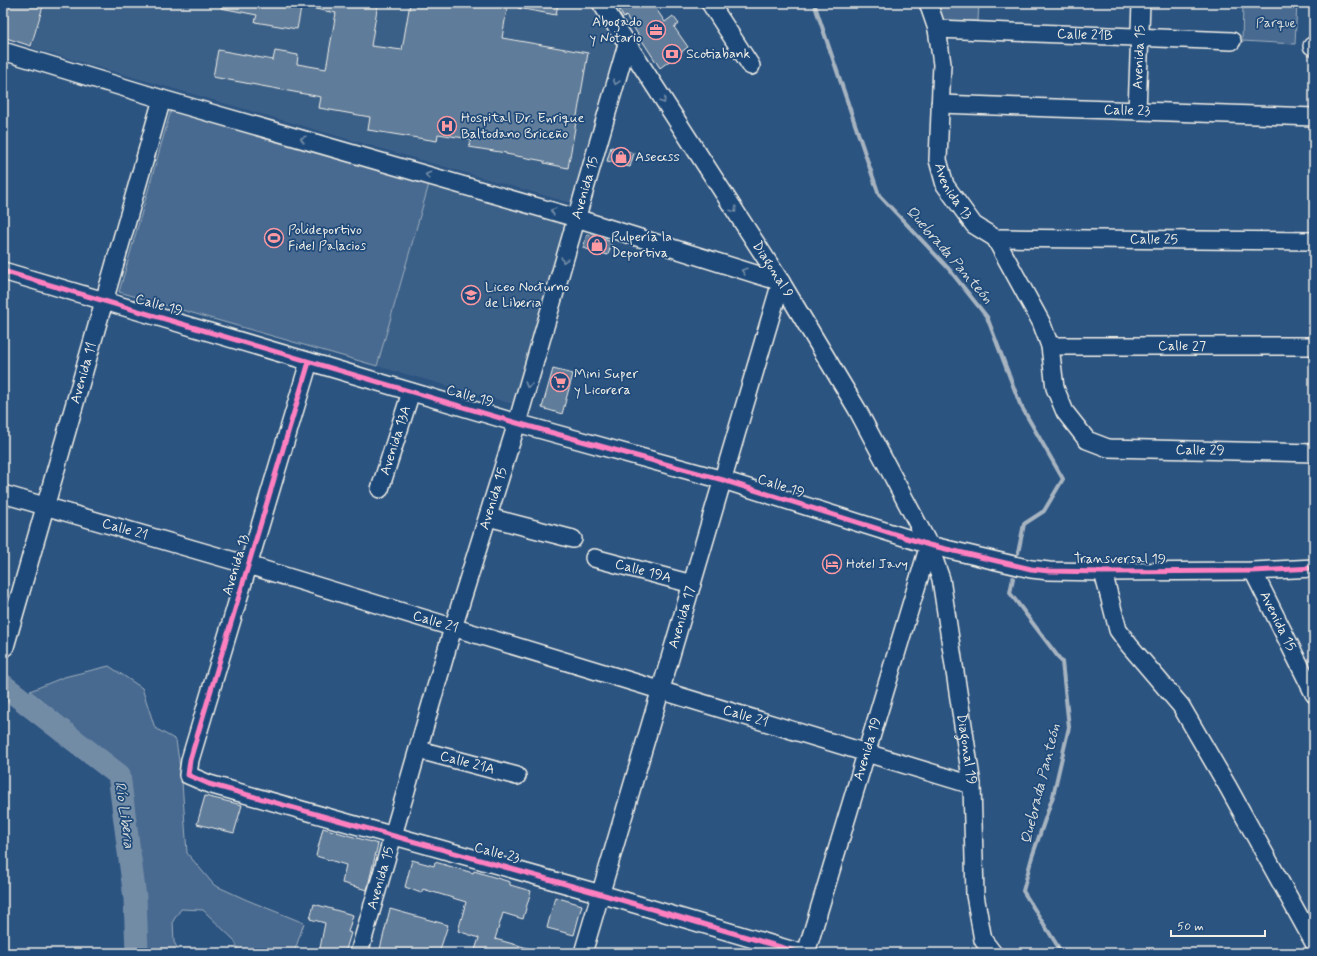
<svg xmlns="http://www.w3.org/2000/svg" width="1317" height="956" font-family="Mynerve,sans-serif">
<style>
.built{fill:#3b6088}
.green{fill:#496b90;stroke:#9eaebc}
.lines{fill:none;stroke-linecap:round;stroke-linejoin:round}
.stream{stroke:#a7b4c0;stroke-width:4}
.river{stroke:#738ca6;stroke-width:23}
.building{fill:#5e7b9a;stroke:#f4f1e8}
.minor-casing{stroke:#f4f1e8;stroke-width:20}
.minor{stroke:#1f4a7a;stroke-width:17}
.cycleway-casing{stroke:#1f4a7a;stroke-width:8}
.cycleway{stroke:#ff80c0;stroke-width:5}
.oneway{stroke:#748da6}
.labels{text-anchor:middle;dominant-baseline:central;stroke-width:3.5;stroke-linejoin:round;paint-order:stroke}
.poi-label{font-size:14px;fill:#f4f1e8;stroke:#1f4a7a;text-anchor:start}
.park-label{font-size:14px;fill:#dadddb;stroke:#1f4a7a}
.street-label{font-size:14px;fill:#f4f1e8;stroke:#1f4a7a}
.water-label{font-size:15px;font-style:italic;fill:#dadddb;stroke:#1f4a7a}
</style>
<rect width="100%" height="100%" fill="#2c5481"/>
<filter id="ink" filterUnits="userSpaceOnUse"><feTurbulence type="fractalNoise" baseFrequency=".025" numOctaves="2"/><feDisplacementMap in="SourceGraphic" scale="8" xChannelSelector="R" yChannelSelector="G"/><feConvolveMatrix kernelMatrix="1 2 1 2 8 2 1 2 1" color-interpolation-filters="sRGB"/></filter>
<g filter="url(#ink)">
<path class="built" d="M45,3h543l28,40 -45,160 -539,-155z
M429,184l138,41 -54,179 -136,-38z"/>
<path class="green" d="M936,3h43l-1,18h-36z
M1243,3h54l-2,41 -53,-3z
M171,110l258,74 -52,182 -258,-74z
M109,666l33,22 13,40 21,12 6,42 5,71 27,32 33,15 57,23 -10,30h-54l-6,-13 -31,-30 -22,-1 -8,12 1,21 6,11h-38l-15,-184 -97,-78 34,-14z"/>
<g class="lines">
<path class="stream" d="M814,3l65,192 69,73 39,49 33,87 43,75 -19,32 -20,13 -6,29
M1013,578l-3,15 52,69 7,65 -16,69 -21,61 -9,34 39,62"/>
<path class="river" d="M3,685l116,90 16,123 2,55"/>
</g>
<path class="building" d="M3,3h41l-13,43 -28,-9z
M221,3h81l-5,26 -42,-7 2,-7 -36,-7z
M311,3h67l-7,43 31,4 8,-47h98l-6,35 86,15 -20,115 -24,-5v-2l-38,-7v-1l-37,-6 2,-8 -33,-5 -1,7 -69,-11 2,-13 -51,-9 2,-11 -108,-20 5,-27 55,10 2,-9 23,4 -1,9 29,5 10,-56 -26,-5z
M518,3h40l-2,12 -38,-7z
M615,3h37l13,19 8,-6 6,8 -5,3 14,20 -28,21 -34,-52 -2,2z
M611,147l23,6 -4,14 -23,-6z
M587,234l25,8 -4,13 -25,-7z
M553,369l20,5 -11,40 -20,-6z
M205,796l37,9 -8,28 -37,-9z
M323,828l55,16 -11,46 -25,-7 4,-18 -30,-9z
M412,860l22,6 1,-4 38,11 1,-2 36,11v3l21,6 -8,28 -20,-6 -8,26 40,11v3h-61l5,-15 -21,-7 8,-29 -43,-13 -2,4 -16,-6z
M555,897l27,8 -8,30 -27,-7z
M314,904l39,11 -5,17 3,1 -6,20h-26l6,-30 -15,-4z
M390,909l58,16 -9,28h-60z"/>
<g class="lines">
<g class="minor-casing">
<g id="minor">
<path id="s1" d="M601,3l180,279 76,127 72,136 12,34 31,206 3,110 8,45 10,13"/>
<path d="M710,3l41,63"/>
<path id="s2" d="M928,3l9,26 5,35 -4,96 7,25 29,40 21,13 46,84 9,24 5,42 10,24 22,28 21,8 206,5"/>
<path id="s3" d="M937,29l295,12"/>
<path d="M1312,46h2"/>
<path d="M3,51l159,48 414,119 205,64"/>
<path id="s4" d="M940,104l374,13"/>
<path id="s5" d="M1137,111l4,-108"/>
<path id="s6" d="M995,238l319,3"/>
<path d="M3,271l514,152 206,57 206,65 102,24 18,2 54,1 150,-1 61,-3"/>
<path id="s7" d="M1050,346h264"/>
<path d="M309,362l-119,398 -2,15 21,9 392,110 200,59"/>
<path id="s8" d="M380,489l31,-97"/>
<path id="s9" d="M3,494l245,71 724,220"/>
<path d="M488,517l85,22"/>
<path id="s10" d="M594,558l98,26"/>
<path id="s11" d="M1253,571l61,123"/>
<path d="M1103,572l15,58 11,15 52,61 47,81 86,156"/>
<path id="s12" d="M5,647l157,-548"/>
<path id="s13" d="M419,750l98,26"/>
<path id="s14" d="M359,953l94,-325 64,-205 110,-379"/>
<path id="s15" d="M583,953l198,-671"/>
<path id="s16" d="M806,953l123,-408"/>
</g>
</g>
<use href="#minor" class="minor"/>
<g class="cycleway-casing">
<path id="cycleway" d="M3,271l514,152 206,57 206,65 102,24 18,2 54,1 150,-1 61,-3
M309,362l-119,398 -2,15 21,9 392,110 200,59"/>
</g>
<use href="#cycleway" class="cycleway"/>
</g>
<defs><path id="oneway-chevron" d="M-2-3.5L2.5 0L-2 3.5" fill="none" stroke-width="1.6" stroke-linecap="round" stroke-linejoin="round"/></defs>
<g class="oneway">
<use href="#oneway-chevron" transform="translate(616 82) rotate(106)"/>
<use href="#oneway-chevron" transform="translate(663 101) rotate(57)"/>
<use href="#oneway-chevron" transform="translate(303 139) rotate(-164)"/>
<use href="#oneway-chevron" transform="translate(428 175) rotate(-164)"/>
<use href="#oneway-chevron" transform="translate(734 210) rotate(57)"/>
<use href="#oneway-chevron" transform="translate(553 211) rotate(-164)"/>
<use href="#oneway-chevron" transform="translate(564 260) rotate(106)"/>
<use href="#oneway-chevron" transform="translate(744 271) rotate(-163)"/>
<use href="#oneway-chevron" transform="translate(528 385) rotate(106)"/>
</g>
</g>
<defs>
<g id="office-ring" transform="scale(1)"><circle r="9.5" fill="#1f4a7a" stroke="#ff9aa2" stroke-width="1.5"/><path d="M-6-3h4V-5.5h4V-3h4V5H-6ZM-1-4.5V-3h2v-1.5ZM-6 0V1H6V0Z" fill="#ff9aa2"/></g>
<g id="bank-ring" transform="scale(1)"><circle r="9.5" fill="#1f4a7a" stroke="#ff9aa2" stroke-width="1.5"/><path d="M-6-4H6V4H-6ZM0-2.3a2.3 2.3 0 1 0 0 4.6a2.3 2.3 0 1 0 0-4.6Z" fill="#ff9aa2"/></g>
<g id="hospital-ring" transform="scale(1)"><circle r="9.5" fill="#1f4a7a" stroke="#ff9aa2" stroke-width="1.5"/><path d="M-5-5h3v3.5h4V-5h3V5h-3V1.5h-4V5h-3Z" fill="#ff9aa2"/></g>
<g id="shop-ring" transform="scale(1)"><circle r="9.5" fill="#1f4a7a" stroke="#ff9aa2" stroke-width="1.5"/><path d="M-5-2.5h2.3a2.7 3.5 0 0 1 5.4 0H5L5.5 6h-11ZM-1.5-2.5h3a1.5 2.3 0 0 0-3 0Z" fill="#ff9aa2"/></g>
<g id="stadium-ring" transform="scale(1)"><circle r="9.5" fill="#1f4a7a" stroke="#ff9aa2" stroke-width="1.5"/><path d="M0-5a6.5 5 0 1 0 0 10a6.5 5 0 1 0 0-10ZM-3.5-1.8h7v3.6h-7Z" fill="#ff9aa2"/></g>
<g id="school-ring" transform="scale(1)"><circle r="9.5" fill="#1f4a7a" stroke="#ff9aa2" stroke-width="1.5"/><path d="M0-5L7-2L0 1L-7-2ZM-4 1L0 2.5L4 1V4Q0 6-4 4Z" fill="#ff9aa2"/></g>
<g id="supermarket-ring" transform="scale(1)"><circle r="9.5" fill="#1f4a7a" stroke="#ff9aa2" stroke-width="1.5"/><path d="M-6-5.5h2.5l.6 2H6L4.5 2H-2.5L-4.4-4H-6ZM-1.5 3.2a1.3 1.3 0 1 0 .1 0ZM3 3.2a1.3 1.3 0 1 0 .1 0Z" fill="#ff9aa2"/></g>
<g id="hotel-ring" transform="scale(1)"><circle r="9.5" fill="#1f4a7a" stroke="#ff9aa2" stroke-width="1.5"/><path d="M-6-4.5h1.5V1H6V5H4.5V3h-9V5H-6ZM-4 0a1.8 1.8 0 1 1 3.6 0ZM.5 0V-2.5h3Q6-2.5 6 0Z" fill="#ff9aa2"/></g>
</defs>
<g fill-rule="evenodd">
<use href="#office-ring" x="656" y="30"/>
<use href="#bank-ring" x="672" y="54"/>
<use href="#hospital-ring" x="447" y="126"/>
<use href="#shop-ring" x="621" y="157"/>
<use href="#stadium-ring" x="274" y="238"/>
<use href="#shop-ring" x="597" y="245"/>
<use href="#school-ring" x="471" y="295"/>
<use href="#supermarket-ring" x="560" y="382"/>
<use href="#hotel-ring" x="832" y="564"/>
</g>
<g class="labels">
<g class="poi-label">
<text x="642" y="22" text-anchor="end">Abogado<tspan x="642" dy="16">y Notario</tspan></text>
<text x="686" y="54">Scotiabank</text>
<text x="461" y="118">Hospital Dr. Enrique<tspan x="461" dy="16">Baltodano Briceño</tspan></text>
<text x="635" y="157">Aseccss</text>
<text x="288" y="230">Polideportivo<tspan x="288" dy="16">Fidel Palacios</tspan></text>
<text x="611" y="237">Pulpería la<tspan x="611" dy="16">Deportiva</tspan></text>
<text x="485" y="287">Liceo Nocturno<tspan x="485" dy="16">de Liberia</tspan></text>
<text x="574" y="374">Mini Super<tspan x="574" dy="16">y Licorera</tspan></text>
<text x="846" y="564">Hotel Javy</text>
</g>
<g class="park-label">
<text x="1276" y="23">Parque</text>
</g>
<g class="street-label">
<text stroke="none"><textPath href="#s3" startOffset="148">Calle 21B</textPath></text>
<text stroke="none"><textPath href="#s5" startOffset="54">Avenida 15</textPath></text>
<text stroke="none"><textPath href="#s4" startOffset="187">Calle 23</textPath></text>
<text stroke="none"><textPath href="#s14" startOffset="798">Avenida 15</textPath></text>
<text stroke="none"><textPath href="#s2" startOffset="194">Avenida 13</textPath></text>
<text stroke="none"><textPath href="#s6" startOffset="159">Calle 25</textPath></text>
<text stroke="none"><textPath href="#s1" startOffset="317">Diagonal 9</textPath></text>
<text transform="translate(159 305) rotate(16)">Calle 19</text>
<text stroke="none"><textPath href="#s7" startOffset="132">Calle 27</textPath></text>
<text stroke="none"><textPath href="#s12" startOffset="285">Avenida 11</textPath></text>
<text transform="translate(470 396) rotate(16)">Calle 19</text>
<text stroke="none"><textPath href="#s8" startOffset="51">Avenida 13A</textPath></text>
<text stroke="none"><textPath href="#s2" startOffset="599">Calle 29</textPath></text>
<text transform="translate(781 486) rotate(18)">Calle 19</text>
<text stroke="none"><textPath href="#s14" startOffset="474">Avenida 15</textPath></text>
<text stroke="none"><textPath href="#s9" startOffset="127">Calle 21</textPath></text>
<text x="1120" y="559">Transversal 19</text>
<text transform="translate(236 565) rotate(-73)">Avenida 13</text>
<text stroke="none"><textPath href="#s10" startOffset="51">Calle 19A</textPath></text>
<text stroke="none"><textPath href="#s15" startOffset="350">Avenida 17</textPath></text>
<text stroke="none"><textPath href="#s11" startOffset="56">Avenida 15</textPath></text>
<text stroke="none"><textPath href="#s9" startOffset="451">Calle 21</textPath></text>
<text stroke="none"><textPath href="#s9" startOffset="775">Calle 21</textPath></text>
<text stroke="none"><textPath href="#s16" startOffset="213">Avenida 19</textPath></text>
<text stroke="none"><textPath href="#s1" startOffset="842">Diagonal 19</textPath></text>
<text stroke="none"><textPath href="#s13" startOffset="50">Calle 21A</textPath></text>
<text transform="translate(497 853) rotate(15)">Calle 23</text>
<text stroke="none"><textPath href="#s14" startOffset="78">Avenida 15</textPath></text>
</g>
<g class="water-label">
<text transform="translate(949 255) rotate(49)">Quebrada Panteón</text>
<text transform="translate(1041 784) rotate(-76)">Quebrada Panteón</text>
<text transform="translate(124 815) rotate(82)">Río Liberia</text>
</g>
</g>
<rect width="1317" height="956" fill="none" stroke="#1f4a7a" stroke-width="16"/>
<rect x="8" y="8" width="1301" height="940" fill="none" stroke="#f4f1e8" stroke-width="1.5" filter="url(#ink)"/>
<path d="M1171 930v6h94v-6" fill="none" stroke="#f4f1e8" stroke-width="2"/>
<text x="1177" y="930" font-size="12" fill="#f4f1e8" stroke="#1f4a7a" stroke-width="3" paint-order="stroke">50 m</text>
</svg>
